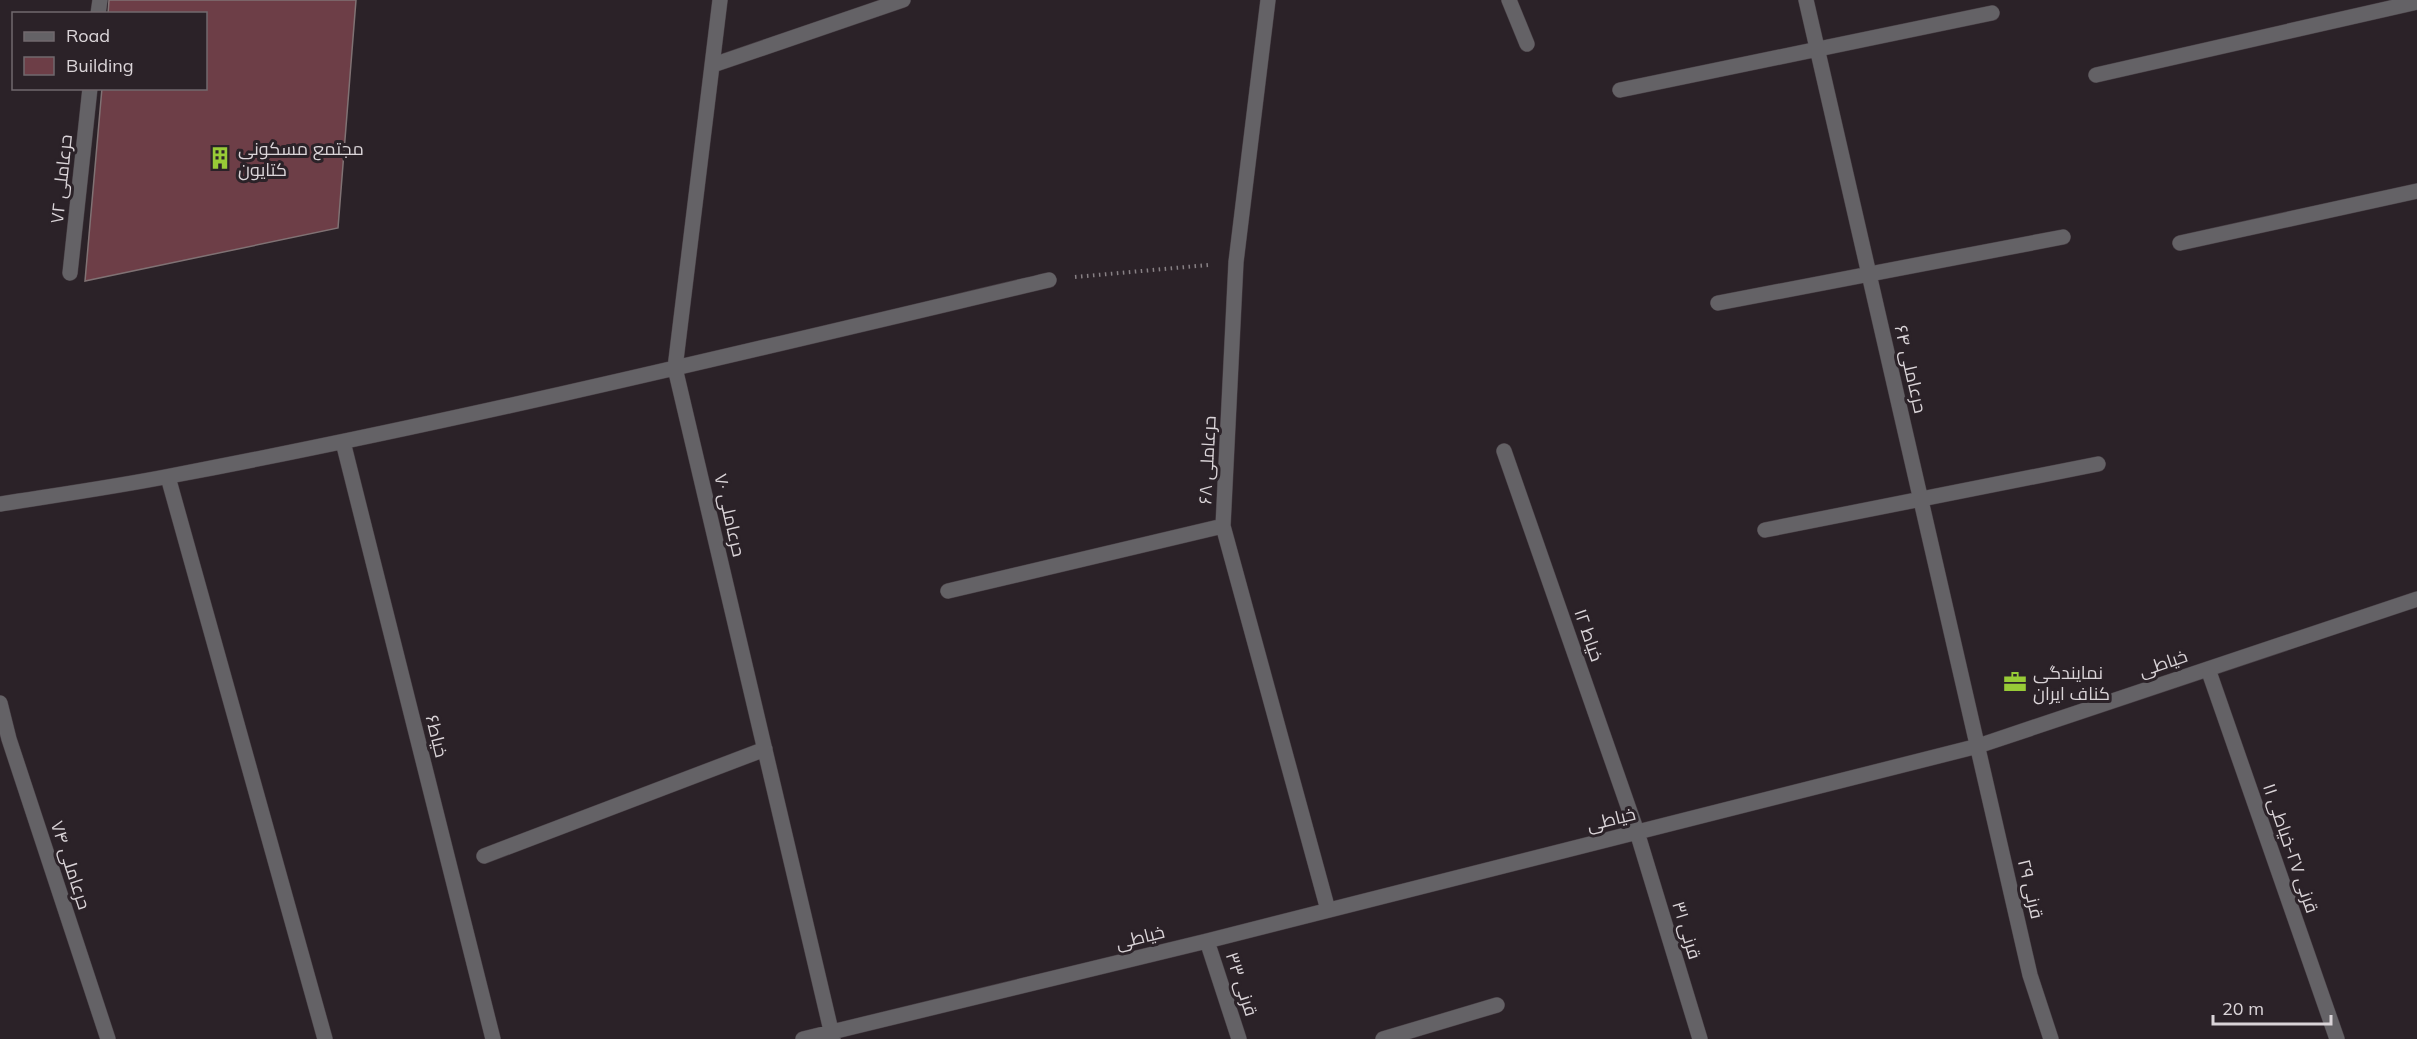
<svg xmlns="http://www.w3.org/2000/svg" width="2417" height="1039" font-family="Mulish,Cairo,sans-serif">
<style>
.building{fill:#6d3e47;stroke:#807274;stroke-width:1.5}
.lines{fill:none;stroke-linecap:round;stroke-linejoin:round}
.street-casing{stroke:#473e44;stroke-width:16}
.path{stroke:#888185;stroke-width:4;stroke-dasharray:1.5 4.5;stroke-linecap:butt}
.street{stroke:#646266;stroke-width:15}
.labels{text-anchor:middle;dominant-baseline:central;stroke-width:6;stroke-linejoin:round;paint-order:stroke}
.poi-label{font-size:18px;fill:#dad4d8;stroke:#2b2228;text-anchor:start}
.street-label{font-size:18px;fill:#dad4d8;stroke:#2b2228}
</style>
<rect width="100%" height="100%" fill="#2b2228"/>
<path class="building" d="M109,0h247l-18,228 -253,53 17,-193h104v-74h-98z"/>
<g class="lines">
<g class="street-casing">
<path id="street" d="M720,0l-45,368 158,671
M1268,0l-32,262 -13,264 105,384
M1509,0l18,44
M1806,0l224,975 21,64
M98,14l2,-14
M713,65l190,-65
M2096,75l321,-73
M1620,90l372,-77
M2180,243l237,-52
M70,273l20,-185
M1718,303l345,-66
M343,442l150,597
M1504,451l133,381 63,207
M168,477l157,562
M0,504c57,-9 114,-17 170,-28 295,-56 587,-127 879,-196
M1765,530l333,-66
M948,591l275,-65
M2208,669l129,370
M0,703l9,36 99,300
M484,856l281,-107
M1207,941l32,98
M803,1039l404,-98 771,-195 439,-147
M1383,1039l114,-34"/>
</g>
<path class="path" d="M1075,277l133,-12"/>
<use href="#street" class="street"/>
</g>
<defs>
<g id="building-bare" transform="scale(1.8)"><path d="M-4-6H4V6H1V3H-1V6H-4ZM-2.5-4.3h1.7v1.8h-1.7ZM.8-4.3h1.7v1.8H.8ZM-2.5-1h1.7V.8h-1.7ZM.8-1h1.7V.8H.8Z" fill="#98cb37" stroke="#2b2228" stroke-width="2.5" paint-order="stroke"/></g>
<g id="office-bare" transform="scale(1.8)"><path d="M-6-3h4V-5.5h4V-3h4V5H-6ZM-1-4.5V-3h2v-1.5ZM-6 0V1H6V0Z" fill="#98cb37" stroke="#2b2228" stroke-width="2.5" paint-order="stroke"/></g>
</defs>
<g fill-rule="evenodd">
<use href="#building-bare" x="220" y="158"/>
<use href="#office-bare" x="2015" y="682"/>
</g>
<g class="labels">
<g class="poi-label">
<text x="238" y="148">مجتمع مسکونی<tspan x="238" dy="21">کتایون</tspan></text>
<text x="2033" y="672">نمایندگی<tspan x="2033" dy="21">کناف ایران</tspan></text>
</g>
<g class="street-label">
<text transform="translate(61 179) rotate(-84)">حرعاملی ۷۲</text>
<text transform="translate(1911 369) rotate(77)">حرعاملی ۶۴</text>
<text transform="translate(1207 460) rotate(-87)">حرعاملی ۶۸</text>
<text transform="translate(730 515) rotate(77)">حرعاملی ۷۰</text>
<text transform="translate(1589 635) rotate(71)">خیاط ۱۲</text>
<text transform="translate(2163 663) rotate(-19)">خیاطی</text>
<text transform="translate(437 736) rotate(76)">خیاط۶</text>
<text transform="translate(1611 819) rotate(-14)">خیاطی</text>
<text transform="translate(2291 848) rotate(71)">قرنی ۲۷-خیاطی ۱۱</text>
<text transform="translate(71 865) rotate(72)">حرعاملی ۷۴</text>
<text transform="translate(2031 889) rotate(77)">قرنی ۲۹</text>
<text transform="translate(1687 930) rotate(73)">قرنی ۳۱</text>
<text transform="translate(1140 937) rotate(-14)">خیاطی</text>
<text transform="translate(1242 984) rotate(72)">قرنی ۳۳</text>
</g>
</g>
<rect x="12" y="12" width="195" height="78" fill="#2b2228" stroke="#71696e" stroke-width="1.5"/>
<rect x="24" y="32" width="30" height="9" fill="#646266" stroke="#71696e" stroke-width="1.5"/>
<text x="66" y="42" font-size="18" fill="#dad4d8">Road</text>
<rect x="24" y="57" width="30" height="18" fill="#6d3e47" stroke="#71696e" stroke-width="1.5"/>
<text x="66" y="72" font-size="18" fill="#dad4d8">Building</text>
<path d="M2213 1015v9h118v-9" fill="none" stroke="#dad4d8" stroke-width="3"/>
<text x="2222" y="1015" font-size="18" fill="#dad4d8" stroke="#2b2228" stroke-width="4.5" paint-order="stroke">20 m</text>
</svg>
